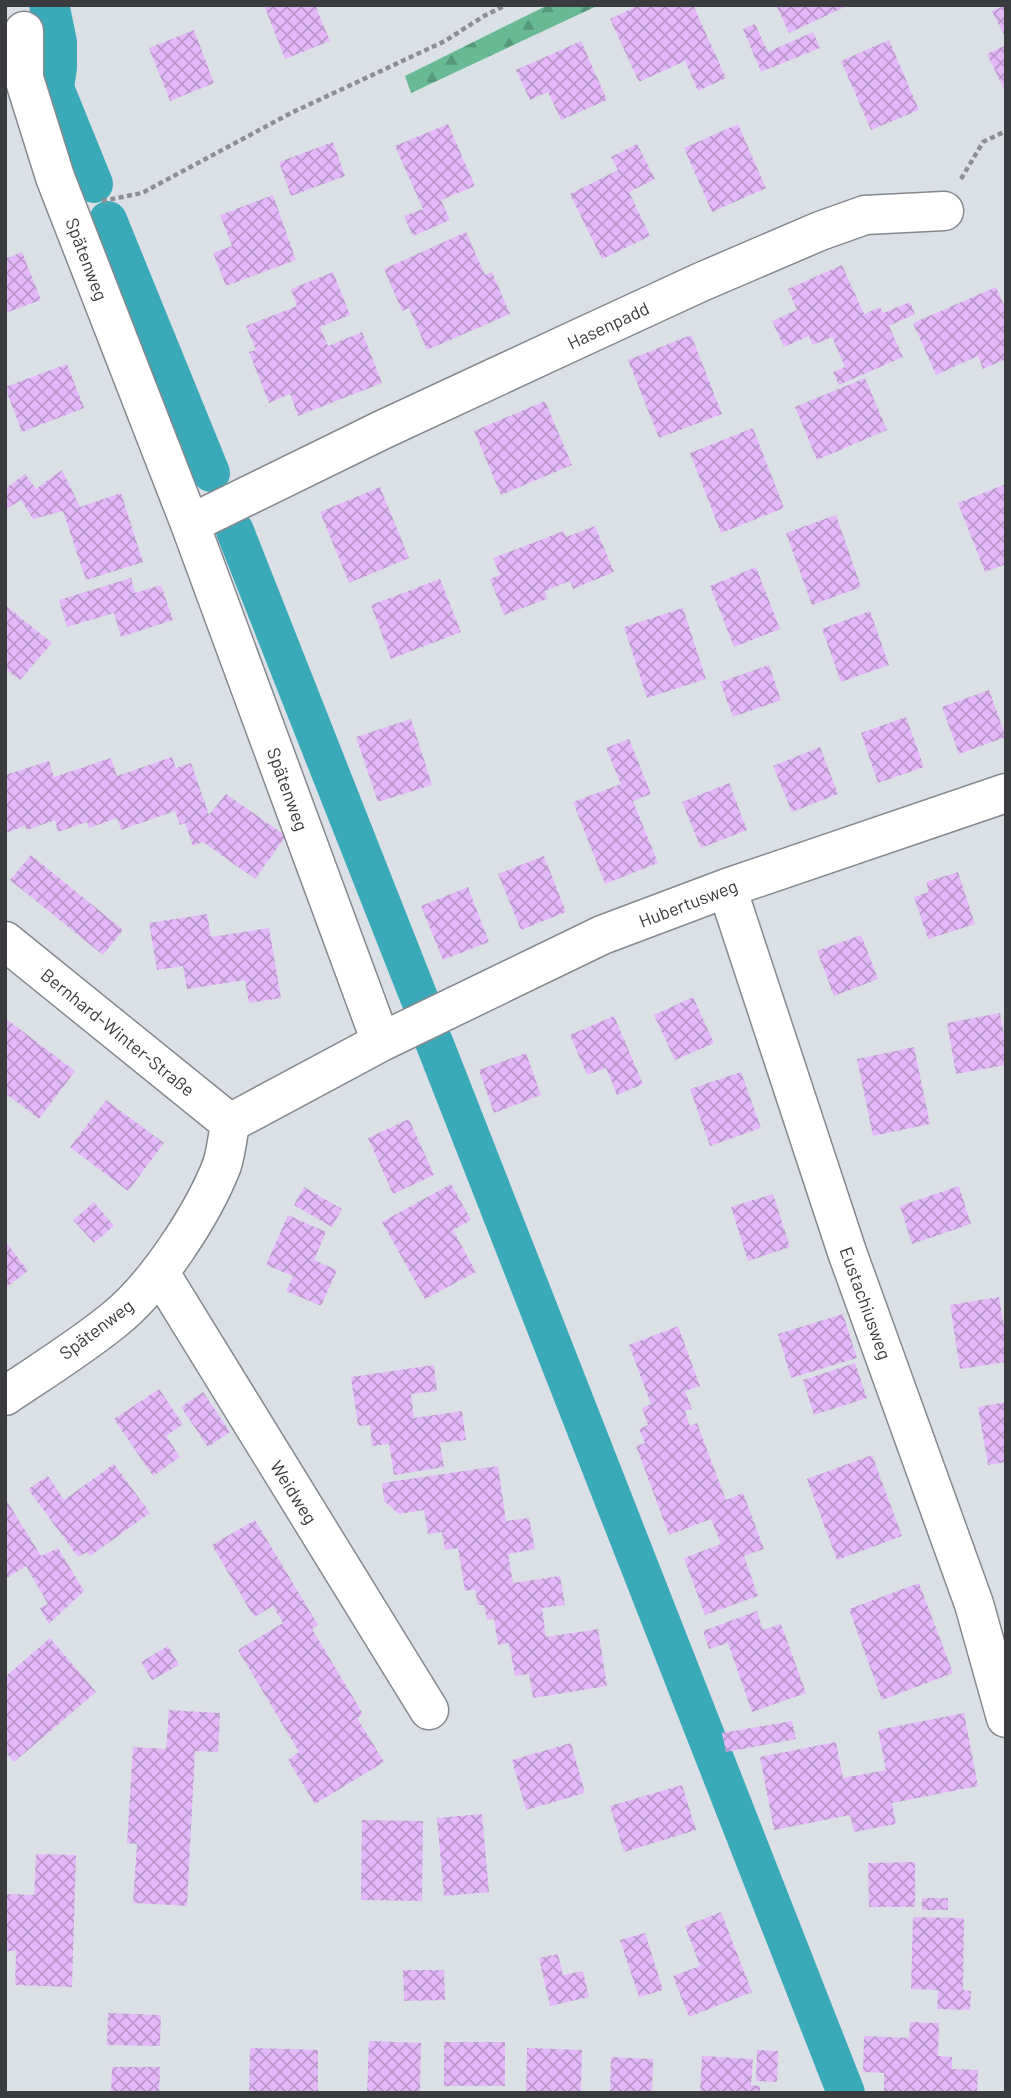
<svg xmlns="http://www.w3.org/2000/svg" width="1011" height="2098" font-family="Barlow,sans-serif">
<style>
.forest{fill:url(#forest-firs)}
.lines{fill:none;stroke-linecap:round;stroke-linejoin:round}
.canal{stroke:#3baab8;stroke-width:38}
.building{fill:url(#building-cross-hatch)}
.street-casing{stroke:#84898e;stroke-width:41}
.path{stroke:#8b8f93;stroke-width:4.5;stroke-dasharray:5 3.5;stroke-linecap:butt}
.street{stroke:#fff;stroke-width:38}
.labels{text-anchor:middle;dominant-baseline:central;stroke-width:5;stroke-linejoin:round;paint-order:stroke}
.street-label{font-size:18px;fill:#393b3e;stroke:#fff}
</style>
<defs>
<pattern id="forest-firs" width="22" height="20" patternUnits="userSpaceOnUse" patternTransform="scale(1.75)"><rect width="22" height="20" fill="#67ba94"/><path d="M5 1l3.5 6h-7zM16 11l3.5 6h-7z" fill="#56987a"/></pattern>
<pattern id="building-cross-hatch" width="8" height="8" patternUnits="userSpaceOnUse" patternTransform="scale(1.75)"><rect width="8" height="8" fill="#e4b8f8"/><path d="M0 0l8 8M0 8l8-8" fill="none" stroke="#ba97ca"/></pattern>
</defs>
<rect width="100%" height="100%" fill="#dbe0e6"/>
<path class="forest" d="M548,5h51l-188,88 -6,-17z"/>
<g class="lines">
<path class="canal" d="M48,5l4,8 6,29v25l-3,21 39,96
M108,220l103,253
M235,531l185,469
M434,1042l412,1051"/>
</g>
<path class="building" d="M264,5h51l15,36 -45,18z
M639,5h54l33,73 -28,13 -13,-30 -46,21 -29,-63z
M776,5h73l-60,28z
M1006,5v34l-14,-28z
M755,24l13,28 45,-20 7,16 -59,24 -18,-43z
M194,30l20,53 -44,18 -21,-53z
M889,40l30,70 -48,20 -30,-69z
M581,41l26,59 -46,20 -13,-28 -18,8 -14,-30z
M1006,45v48l-19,-39z
M448,124l27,62 -34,14 9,20 -37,16 -9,-20 19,-7 -28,-63z
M738,124l28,64 -54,24 -28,-64z
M333,142l12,34 -54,20 -12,-34z
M637,144l18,35 -26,13 21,44 -48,23 -32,-65 48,-24 -7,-13z
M273,195l23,65 -70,26 -13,-33 19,-7 -12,-31z
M466,232l19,43 7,-3 18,42 -83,36 -18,-42 -7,3 -18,-42z
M22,252l19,48 -36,13v-54z
M842,265l22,49 16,-7 3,6 27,-11 5,12 -26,12 14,31 -64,28 -6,-13 12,-5 -13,-30 -19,8 -4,-9 -25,11 -12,-26 25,-11 -9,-21z
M333,272l17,43 -30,12 8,19 34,-14 20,51 -84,33 -8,-22 -21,9 -20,-51 7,-2 -10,-24 51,-20 -6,-17z
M996,287l10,23v49l-23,10 -5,-13 -42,19 -23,-52z
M691,335l31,79 -63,24 -31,-78z
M67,364l17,44 -62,24 -17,-45z
M865,378l22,52 -70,30 -22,-53z
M545,401l27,64 -71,30 -27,-64z
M753,428l31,80 -63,25 -31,-80z
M62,470l18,37 41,-14 22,69 -57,18 -23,-69 -30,8 -12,-19 -16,10v-21l20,-15 11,15z
M1006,484v80l-21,8 -27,-69z
M380,487l29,71 -60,25 -29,-71z
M836,515l25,72 -49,18 -26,-72z
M595,526l19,46 -41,17 -3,-8 -25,10 2,8 -43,16 -14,-36 10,-4 -7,-17 71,-27 2,6z
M756,567l24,62 -46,18 -24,-61z
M131,578l4,15 26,-8 12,35 -52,17 -7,-24 -47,14 -8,-27z
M440,579l21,53 -70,27 -20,-54z
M5,605l47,38 -32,37 -15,-11z
M683,608l23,71 -59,19 -23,-71z
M870,611l19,54 -48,17 -19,-53z
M769,665l12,35 -48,17 -13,-35z
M989,690l17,47 -47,17 -17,-47z
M906,717l18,50 -46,16 -17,-50z
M411,719l21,66 -54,17 -22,-65z
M629,739l22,55 -18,7 25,62 -53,21 -32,-82 48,-18 -15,-36z
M820,747l18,47 -46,18 -19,-46z
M172,757l4,11 15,-5 18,52 17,-21 60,42 -31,43 -52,-37 -10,4 -8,-23 -5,2 -5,-14 -54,19 -4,-12 -28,10 -2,-6 -29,10 -3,-12 -28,10 -2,-4 -20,7v-58l44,-14 5,16 57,-19 6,18z
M729,783l18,47 -46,18 -19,-46z
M31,855l92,75 -20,25 -93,-75z
M544,856l22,56 -45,18 -23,-56z
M958,872l17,52 -47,15 -14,-42 15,-5 -3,-10z
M468,887l21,55 -46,18 -22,-54z
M207,914l4,23 58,-9 12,70 -32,5 -4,-23 -58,9 -4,-23 -26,4 -8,-47z
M861,935l17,44 -44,17 -17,-45z
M693,997l21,46 -39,17 -21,-45z
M1000,1013l6,33v19l-50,9 -9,-51z
M614,1016l29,68 -26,11 -11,-27 -19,7 -17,-40z
M5,1018l70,53 -36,48 -34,-26z
M914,1047l16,77 -57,12 -16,-77z
M526,1053l15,42 -47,18 -15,-43z
M741,1072l20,56 -51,18 -20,-57z
M106,1100l58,43 -36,48 -58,-44z
M409,1119l25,56 -41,19 -25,-56z
M451,1184l20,36 -18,10 23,42 -51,27 -43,-77z
M959,1186l12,38 -59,20 -12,-38z
M304,1187l38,22 -10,18 -38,-22z
M773,1194l17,53 -42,14 -17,-54z
M94,1202l20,24 -20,17 -21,-23z
M288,1215l38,17 -12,28 23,10 -16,36 -35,-15 7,-15 -27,-11z
M5,1241l23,30 -23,17z
M999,1297l7,41v24l-46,7 -10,-64z
M843,1314l14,44 -66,20 -13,-44z
M678,1326l22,60 -15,5 7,18 -7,2 5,15 7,-3 29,77 17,-7 21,56 -20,7 14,40 -53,19 -21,-57 37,-14 -10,-25 -42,16 -33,-89 9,-3 -6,-14 9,-4 -6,-17 9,-4 -22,-59z
M855,1363l12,35 -53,17 -11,-35z
M434,1365l3,26 -26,3 3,24 48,-7 4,29 -26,3 4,24 -50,8 -5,-31 -17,2 -2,-21 -12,1 -7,-49z
M159,1389l24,35 -17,12 14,21 -27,19 -39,-57z
M203,1392l27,40 -22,15 -27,-40z
M1006,1402v60l-18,3 -10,-58z
M872,1455l30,81 -65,24 -30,-81z
M114,1464l36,49 -60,43 -3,-4 -9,5 -50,-68 20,-13 16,24z
M498,1466l8,55 23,-3 6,31 -27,5 5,29 47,-7 5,29 -23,3 4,29 52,-8 9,57 -74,12 -4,-24 -14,2 -6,-33 -11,2 -4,-26 -7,1 -3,-15h-6l-3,-16 -10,2 -7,-43 -13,2 -3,-18 -14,2 -4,-24 -25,4 -15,-13 -2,-18z
M5,1498l36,58 17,-8 26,43 -35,33 -9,-16 8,-4 -22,-38 -21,13z
M255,1520l63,105 -6,4 51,85 -6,4 27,44 -69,42 -27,-44 11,-8 -61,-102 45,-27 -10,-17 -19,11 -42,-72z
M919,1583l34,90 -71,27 -33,-91z
M757,1611l6,19 18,-6 25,69 -54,19 -24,-69 -19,6 -6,-18z
M50,1638l46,54 -82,70 -9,-11v-74z
M168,1646l11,19 -27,15 -11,-18z
M169,1710l51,3 -2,39 -23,-1 -8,155 -54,-3 4,-59 -10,-1 6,-96 33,2z
M964,1713l14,73 -86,17 4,21 -42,8 -4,-17 -76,15 -14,-73 76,-15 7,36 43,-8 -8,-40z
M792,1721l4,18 -70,13 -4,-19z
M571,1743l14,50 -59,17 -14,-50z
M682,1785l14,45 -72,22 -14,-46z
M482,1814l7,78 -45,4 -7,-78z
M362,1820l61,1 -1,80 -61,-1z
M36,1854l40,1 -4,132 -57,-2 1,-34h-11v-57l29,1z
M915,1862v45h-46l-1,-44z
M922,1898h26v12h-26z
M721,1912l31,80 -63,25 -16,-41 27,-10 -15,-40z
M913,1917l51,1 -1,72 8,1 -1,19 -33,-1 1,-19 -27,-1z
M645,1933l18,57 -24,7 -19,-57z
M558,1954l5,21 20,-4 6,26 -39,9 -11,-48z
M403,1970h41l1,30 -41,1z
M108,2013l53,2 -1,31 -53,-1z
M910,2022l29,1 -1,33 14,1v12l26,1 -1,23h-93v-20l-21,-1 1,-36 45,2z
M369,2041l52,2 -1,50h-53z
M444,2042h61v44h-61z
M250,2048l68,2v43h-69z
M527,2048l55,2 -1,43h-55z
M757,2050l21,1 -1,31 -21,-1z
M702,2056l51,3 -2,26 9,1v7h-60z
M611,2057l42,2 -1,34h-42z
M112,2067h48l-1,26h-48z"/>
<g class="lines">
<g class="street-casing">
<path id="street" d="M190,524l194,-95 185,-86 132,-61 119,-51 45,-16 79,-4
M727,888l120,364 127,352 32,114
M5,941l225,182
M381,1042l221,-107 125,-47 279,-95
M160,1273l269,437
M5,1396c37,-25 76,-49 110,-77 41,-33 88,-105 107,-154 4,-13 6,-29 8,-42l151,-81 -191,-518 -135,-347 -31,-99v-47"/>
</g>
<path class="path" d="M961,179l22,-37 23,-11
M102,201l40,-8 149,-80 154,-72 39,-25 22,-11"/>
<use href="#street" class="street"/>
</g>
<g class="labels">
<g class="street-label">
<text transform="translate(87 259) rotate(69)">Spätenweg</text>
<text transform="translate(608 325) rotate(-25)">Hasenpadd</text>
<text transform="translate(288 789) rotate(70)">Spätenweg</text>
<text transform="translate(688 903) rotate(-21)">Hubertusweg</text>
<text transform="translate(118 1032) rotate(39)">Bernhard-Winter-Straße</text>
<text transform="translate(866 1303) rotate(70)">Eustachiusweg</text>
<text transform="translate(96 1329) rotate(-37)">Spätenweg</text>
<text transform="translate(294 1492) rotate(58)">Weidweg</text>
</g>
</g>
<rect width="1011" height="2098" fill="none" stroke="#393b3e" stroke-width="14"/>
</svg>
